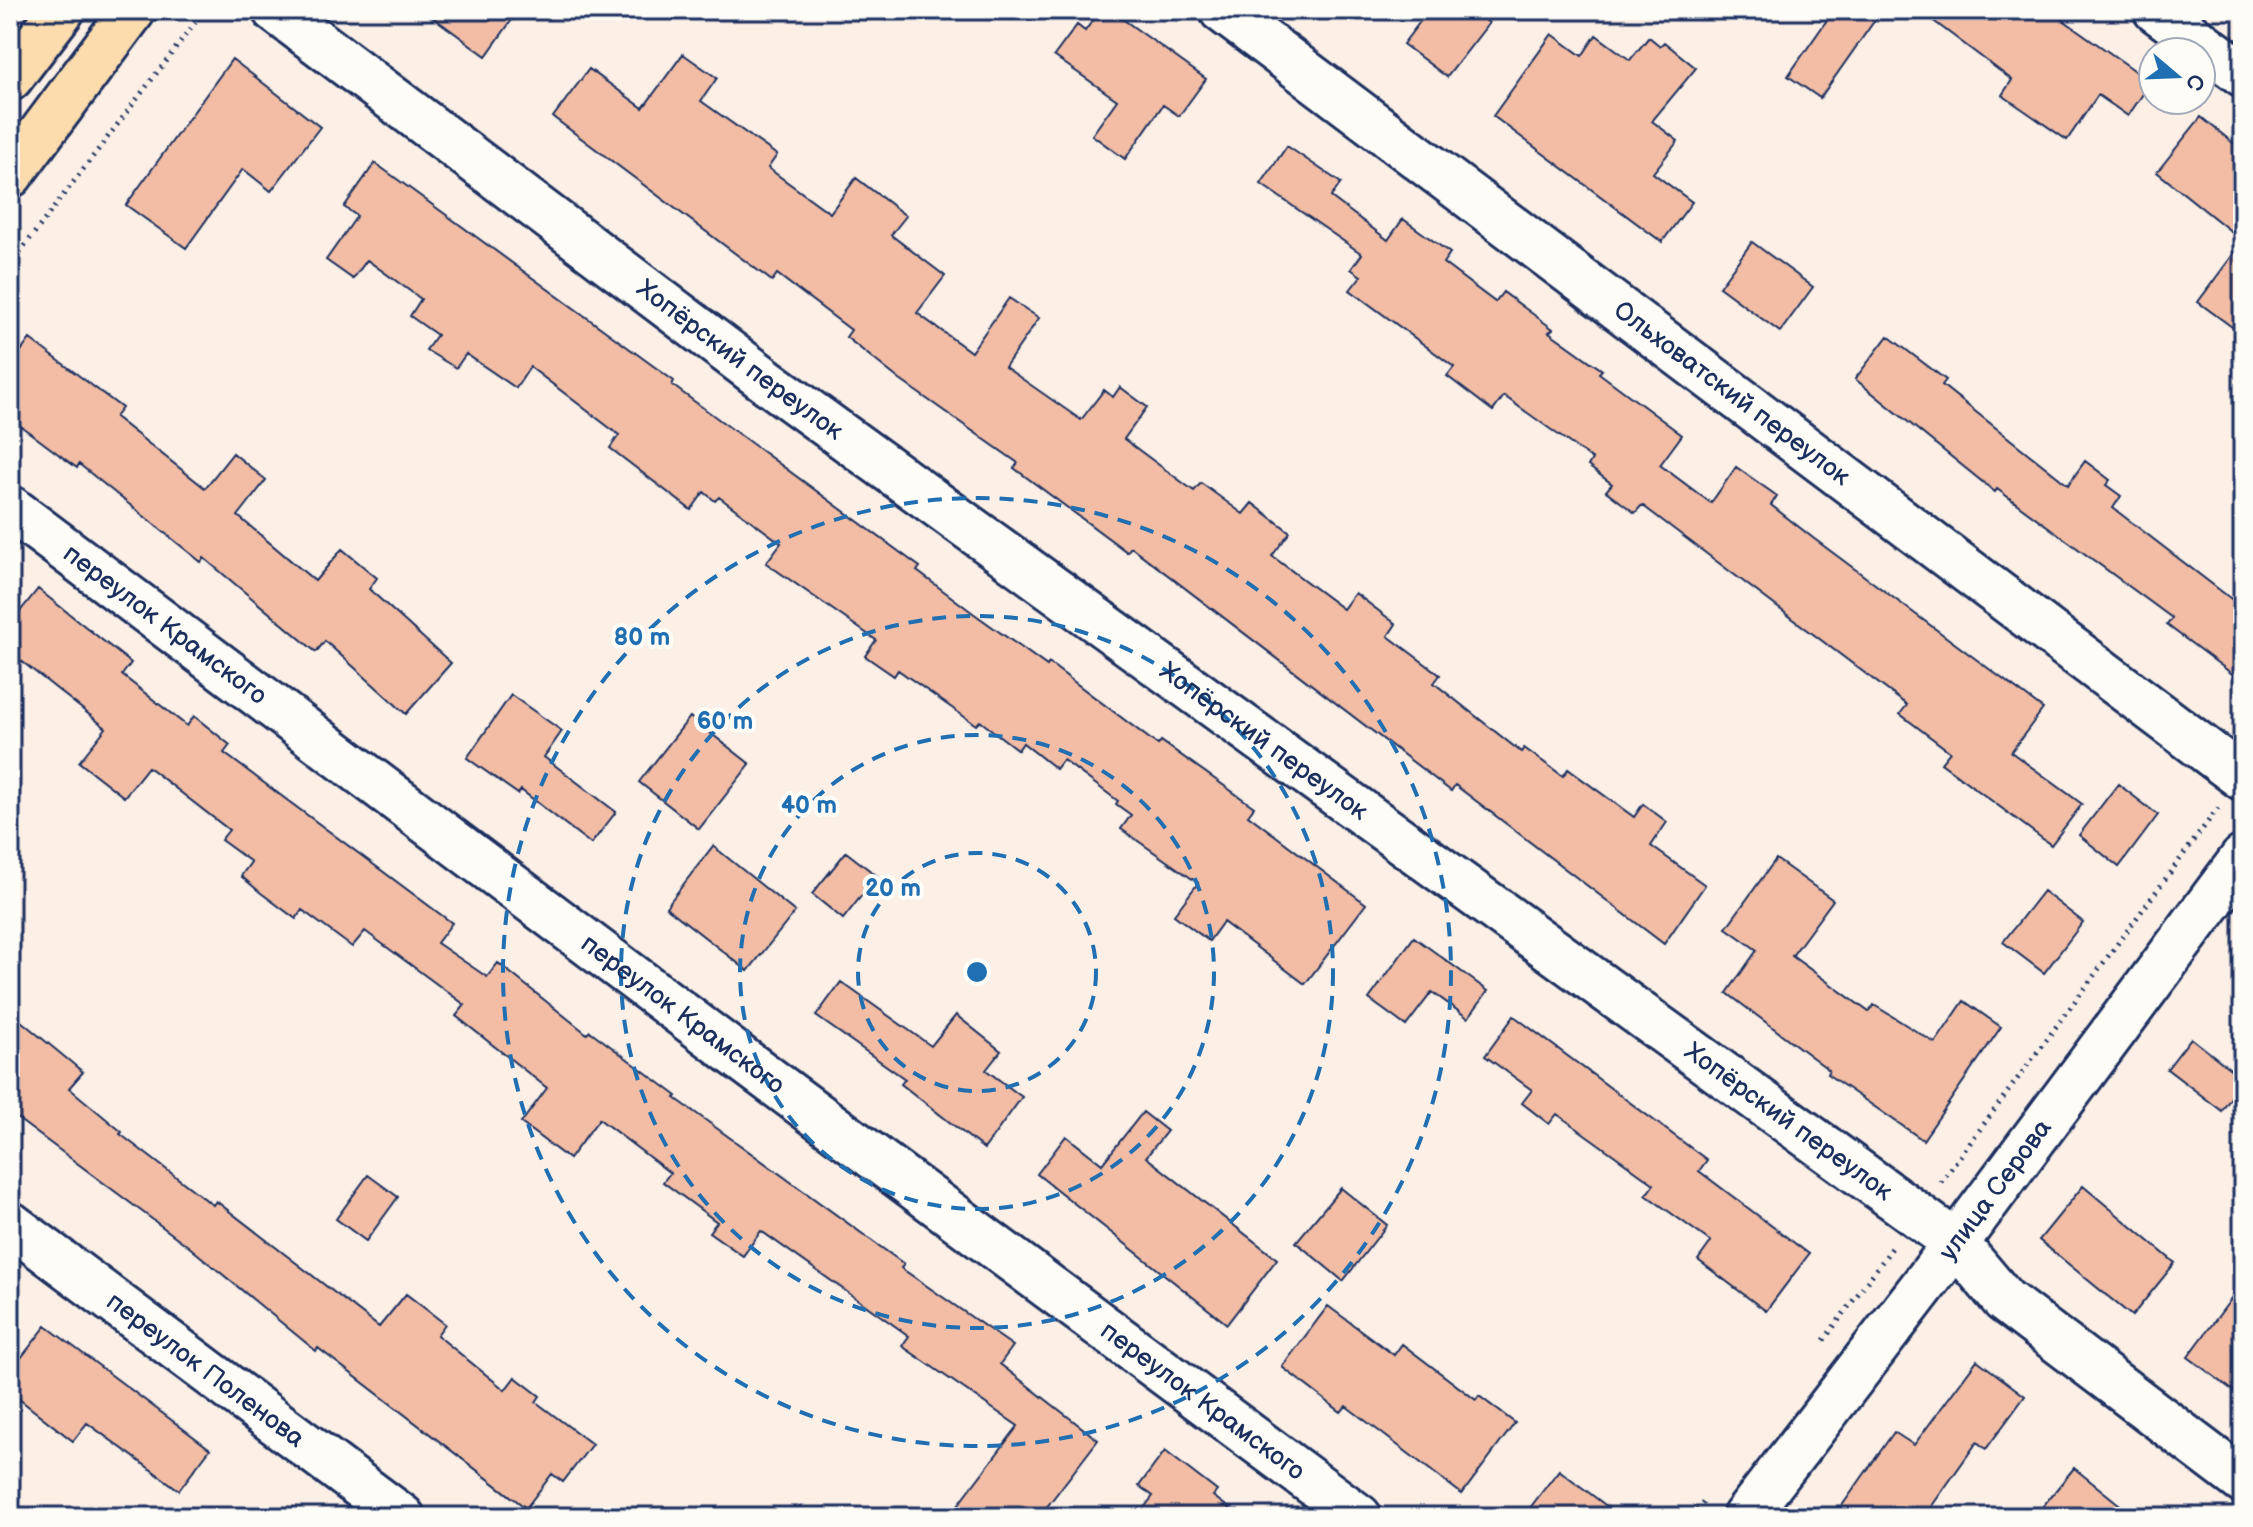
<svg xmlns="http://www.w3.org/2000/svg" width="2253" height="1527" font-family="'Balsamiq Sans',sans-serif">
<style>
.building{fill:#f2bda4;stroke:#1b2f5e;stroke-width:2}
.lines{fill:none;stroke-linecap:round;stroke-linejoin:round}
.minor-casing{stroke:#1b2f5e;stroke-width:50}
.primary-casing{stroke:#1b2f5e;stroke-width:50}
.path{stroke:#1b2f5e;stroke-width:5;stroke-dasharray:2 6;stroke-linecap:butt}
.minor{stroke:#fdfcf7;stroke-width:44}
.primary{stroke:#fcdcac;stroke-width:44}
.ring{fill:none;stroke:#1f6fb2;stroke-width:4;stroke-dasharray:14 10}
.labels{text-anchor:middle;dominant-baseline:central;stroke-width:8;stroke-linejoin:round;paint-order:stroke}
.street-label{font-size:26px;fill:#1b2f5e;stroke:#fdfcf7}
.centre{fill:#1f6fb2;stroke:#fdfcf7;stroke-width:4}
.ring-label{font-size:24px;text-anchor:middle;font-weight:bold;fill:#1f6fb2;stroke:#fdfcf7;stroke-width:8;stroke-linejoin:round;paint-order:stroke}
</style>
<rect width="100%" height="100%" fill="#fbefe6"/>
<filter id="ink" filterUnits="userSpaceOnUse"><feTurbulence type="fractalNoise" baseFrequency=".0125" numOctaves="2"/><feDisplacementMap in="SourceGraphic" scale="16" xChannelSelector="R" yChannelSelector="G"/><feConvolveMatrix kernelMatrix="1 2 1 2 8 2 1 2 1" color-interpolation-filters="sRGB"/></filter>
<g filter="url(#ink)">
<path class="building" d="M423,10h96l-33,46z
M1100,10h10l96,69 -27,37 -16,-11 -38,54 -33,-24 25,-35 -63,-44 23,-31 8,6z
M1429,10h43l17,13 -42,54 -44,-33z
M1834,10h48l-62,88 -32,-22z
M1919,10h130l102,72 -23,34 -30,-21 -31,45 -65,-45 10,-15z
M1552,34l30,22 14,-21 34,25 19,-23 11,9 4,-4 32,26 -44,53 26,20 -25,32 39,29 -30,40 -169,-126z
M683,54l34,24 -16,23 76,54 -9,13 62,45 26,-35 50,38 -15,19 54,41 -28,37 54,39 38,-54 30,20 -34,49 76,53 23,-30 9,7 7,-10 27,20 -23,32 70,52 7,-8 42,31 9,-11 38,29 -18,24 71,53 12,-16 41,31 -8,12 52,39 -6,8 87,69 3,-4 39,28 5,-7 66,48 9,-13 24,18 -16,24 54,39 -41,59 -209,-159 -4,6 -320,-244 -4,5 -113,-84 4,-5 -118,-83 -54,-43 5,-7 -74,-56 -5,7 -219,-164 36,-48 54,39z
M232,59l88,68 -49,64 -28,-22 -57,79 -60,-43z
M2201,117l42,34v184l-45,-33 45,-61 -86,-69z
M1287,146l54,37 -10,14 57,43 15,-21 47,34 -7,10 52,39 8,-10 50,37 -4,3 53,38 -3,3 83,62 -22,30 51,38 25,-36 41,29 -6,9 42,33 230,171 -32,43 71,52 -31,41 -110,-82 9,-11 -50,-38 7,-9 -265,-200 -7,8 -29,-22 6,-7 -24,-18 4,-7 -88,-63 -11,15 -46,-35 7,-9 -104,-77 11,-14 -10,-7 11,-15 -101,-70z
M375,163l299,218 -2,4 248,182 -3,4 56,42 74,53 2,-3 109,82 3,-4 93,66 -6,8 118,89 -61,80 -82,-62 -14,19 -35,-26 24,-32 -77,-54 10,-14 -15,-11 2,-3 -55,-41 -7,9 -33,-26 -5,7 -38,-29 -4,4 -78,-55 -4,6 -29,-20 11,-16 -110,-77 15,-20 -62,-46 -4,4 -11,-9 -13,18 -81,-62 9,-13 -89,-68 -14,21 -50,-34 -10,14 -30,-18 11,-15 -27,-19 11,-17 -54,-39 -14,19 -27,-19 31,-44 -13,-9z
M1752,242l61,45 -33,45 -61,-45z
M1888,336l58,44 -4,5 126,100 17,-24 25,19 -4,5 15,11 -8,12 130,100v74l-76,-57 5,-7 -175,-129 -2,3 -140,-113z
M30,339l92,69 -7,9 90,71 28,-35 33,27 -28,36 77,65 27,-32 35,29 -8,11 82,74 -45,51 -81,-73 -9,11 -112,-94 -3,4 -122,-98 -2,4 -67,-50v-52z
M38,589l93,74 -9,12 65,51 7,-10 36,29 -6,8 228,170 -15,20 50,34 11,-14 89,71 3,-3 87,65 -2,2 229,166 -3,4 112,78 -13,18 98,76 -59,77h-90l69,-91 -116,-80 7,-10 -148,-105 -18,25 -34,-24 8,-10 -54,-40 7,-9 -71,-54 -30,40 -48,-36 26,-35 -91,-72 9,-11 -100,-74 -13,16 -50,-37 -6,9 -35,-26 -20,-17 10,-14 -30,-22 8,-10 -81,-63 -24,30 -45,-35 27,-34 -96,-76v-28z
M511,695l51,36 -18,26 72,55 -25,32 -70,-54 -3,4 -51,-36z
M690,717l60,47 -51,65 -60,-47z
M2118,784l40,31 -39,52 -40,-32z
M713,846l82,66 -47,59 -82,-64z
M846,852l31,24 -34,43 -31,-25z
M1776,859l57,41 -41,56 77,56 5,-7 61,38 29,-42 37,26 -78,113 -96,-66 2,-4 -102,-77 30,-43 -31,-22z
M2043,891l40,31 -39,51 -41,-31z
M1414,937l74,54 -20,27 -36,-26 -26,34 -37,-27z
M841,982l90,64 25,-31 45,36 -15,19 36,27 -38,52 -83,-65 4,-5 -89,-63z
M10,1012l73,60 -14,16 53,44 -2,2 93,71 3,-4 163,126 27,-33 39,30 -8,11 68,55 10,-13 25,19 -4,6 56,42 -29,38 -11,-8 -26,34 -208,-160 -2,3 -128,-105 -178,-133z
M1514,1016l193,144 -8,11 110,83 -43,57 -68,-51 13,-18 -65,-47 8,-11 -97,-70 -8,10 -27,-21 10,-13 -47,-34z
M2191,1038l52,41 -21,32 -55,-42z
M1143,1112l24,19 -21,26 131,102 -50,65 -190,-150 29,-38 36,28z
M368,1175l30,22 -32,44 -30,-22z
M2083,1186l92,77 -43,53 -93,-76z
M1341,1188l46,37 -44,56 -47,-39z
M2243,1283v115l-55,-41z
M1328,1306l66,49 8,-11 74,56 3,-4 36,27 -53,71 -116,-88 -5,6 -59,-45z
M46,1326l164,123 -31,41 -92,-67 -14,18 -63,-49v-20z
M1977,1360l48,36 -39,53 -9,-7 -53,75h-90l60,-85 20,13z
M1165,1451l52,40 -4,5 28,21h-104l16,-21 -14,-10z
M2074,1468l61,49h-101z
M1559,1470l62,47h-98z"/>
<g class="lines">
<g class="minor-casing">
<g id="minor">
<path id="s1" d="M275,10l493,372 1188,861 48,57 239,181"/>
<path id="s2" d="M1222,10l1021,768"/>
<path d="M2156,10l87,64"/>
<path id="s3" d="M10,508l737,555 612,454"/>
<path id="s4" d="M10,1224l392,293"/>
<path id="s5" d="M1745,1517l211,-274 287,-385"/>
</g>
</g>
<g class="primary-casing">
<path id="primary" d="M10,78l52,-68
M10,175l123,-165"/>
</g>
<path class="path" d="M10,265l195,-255
M1941,1182l277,-374
M1824,1340l68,-92
M1692,1517l14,-18"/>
<use href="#minor" class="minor"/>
<use href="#primary" class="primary"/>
</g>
</g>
<g class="ring">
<circle cx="977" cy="972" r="119"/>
<circle cx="977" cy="972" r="237"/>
<circle cx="977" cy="972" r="356"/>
<circle cx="977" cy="972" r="474"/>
</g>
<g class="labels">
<g class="street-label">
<text stroke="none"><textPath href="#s1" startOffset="582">Хопёрский переулок</textPath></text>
<text stroke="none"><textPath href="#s2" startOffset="638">Ольховатский переулок</textPath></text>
<text stroke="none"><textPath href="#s3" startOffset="194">переулок Крамского</textPath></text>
<text stroke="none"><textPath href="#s1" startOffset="1230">Хопёрский переулок</textPath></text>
<text stroke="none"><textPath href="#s3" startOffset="842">переулок Крамского</textPath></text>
<text stroke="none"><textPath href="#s1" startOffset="1878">Хопёрский переулок</textPath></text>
<text stroke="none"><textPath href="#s5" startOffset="412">улица Серова</textPath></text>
<text stroke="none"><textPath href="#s4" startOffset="244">переулок Поленова</textPath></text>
<text stroke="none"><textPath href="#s3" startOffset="1490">переулок Крамского</textPath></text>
</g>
</g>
<circle cx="977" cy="972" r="12" class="centre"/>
<g class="ring-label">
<text x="642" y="645">80 m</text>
<text x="725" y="729">60 m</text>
<text x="809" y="813">40 m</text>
<text x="893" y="896">20 m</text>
</g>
<rect width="2253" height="1527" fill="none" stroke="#fdfcf7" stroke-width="40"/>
<rect x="20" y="20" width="2213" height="1487" fill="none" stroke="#1b2f5e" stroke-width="3" filter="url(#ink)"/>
<g transform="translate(2177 76) rotate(109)"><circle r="38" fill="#fdfcf7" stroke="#a3aaba" stroke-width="2"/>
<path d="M0-6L14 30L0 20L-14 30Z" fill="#1f6fb2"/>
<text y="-12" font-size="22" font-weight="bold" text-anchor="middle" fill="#1b2f5e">С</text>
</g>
</svg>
